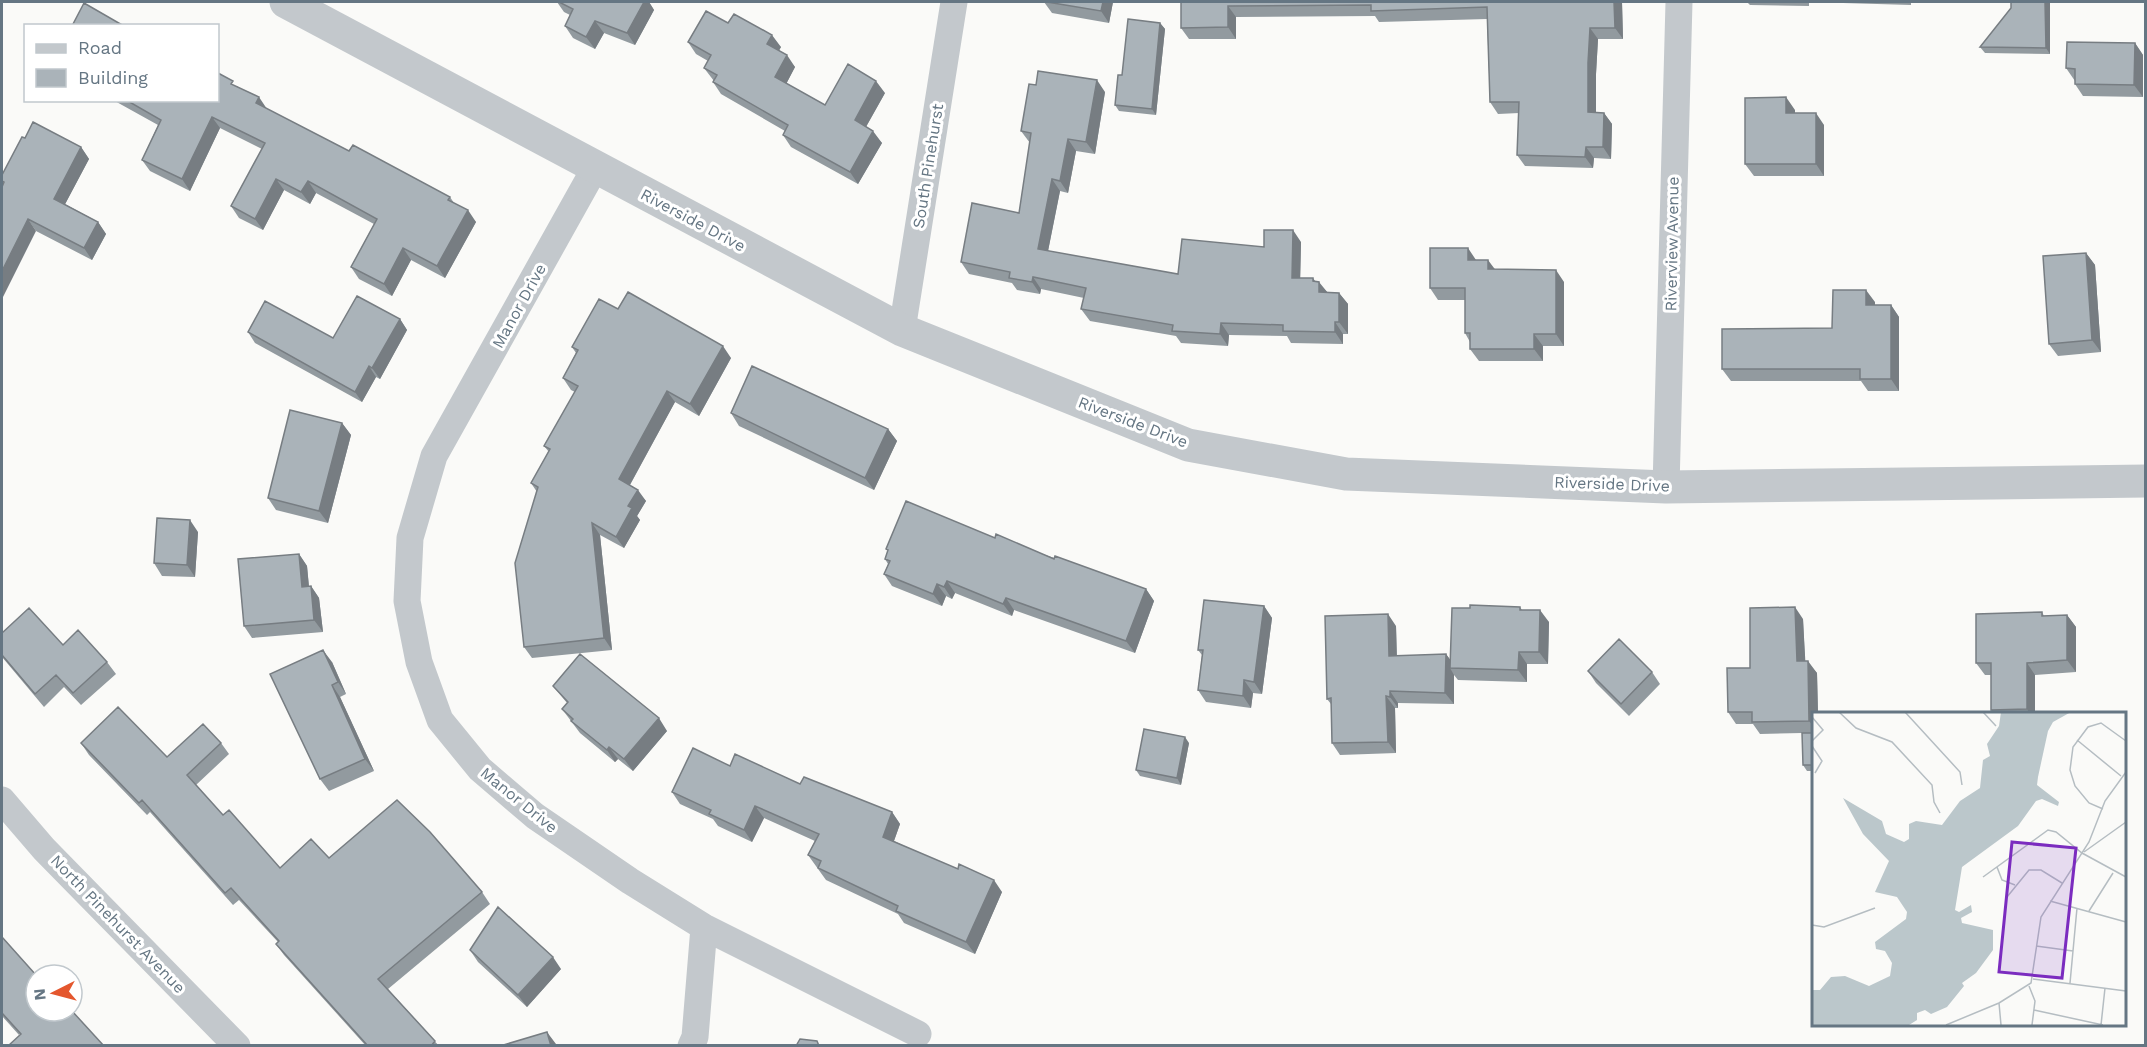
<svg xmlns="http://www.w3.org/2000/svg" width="2147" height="1047" font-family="'Work Sans',sans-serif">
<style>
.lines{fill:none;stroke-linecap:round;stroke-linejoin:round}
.minor{stroke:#c3c8cc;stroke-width:27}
.tertiary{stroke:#c3c8cc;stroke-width:33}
.wall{fill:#929a9f}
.shaded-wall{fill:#777d82}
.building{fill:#aab3b9;stroke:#777d82;stroke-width:1.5}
.labels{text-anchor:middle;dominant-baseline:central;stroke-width:6;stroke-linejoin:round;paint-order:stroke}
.street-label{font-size:16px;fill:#657683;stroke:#fff}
.inset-road{fill:none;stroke:#b5bdc2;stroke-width:1.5}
.view{fill:#7b2cbf;fill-opacity:0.15;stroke:#7b2cbf;stroke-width:3}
.inset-edge{fill:none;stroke:#657683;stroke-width:3}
</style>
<rect width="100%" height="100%" fill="#fafaf8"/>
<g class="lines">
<path class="minor" d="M595,168l-161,288 -24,82 -3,63 12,61 21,58 40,49 55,47 95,65 74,46 214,107
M902,330l52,-328
M1666,487l13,-485
M2,800l42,49 193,197
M691,1046l4,-9 9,-110"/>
<path class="tertiary" d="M286,2l616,328 286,115 158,29 320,13 480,-6"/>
</g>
<path class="wall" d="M557,2h92l5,8 -19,35 -31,-12 -9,16 -22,-11 -8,-12 5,-11 -6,-3z
M1044,2h69l-4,21 -57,-10z
M1181,2h441l1,37h-25l-2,35v39h8l8,11 -1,35 -17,-1 -1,10 -68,-2 -8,-11 2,-42 -21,1 -8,-12 -3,-83 -108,3 -4,-6 -139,1v22h-47l-8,-11z
M1747,2h164v3l-102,-3v4l-59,-1z
M2011,2h39v52l-65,-1 -5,-6 31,-39z
M2085,2h45v1z
M728,23l53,24 -2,3 16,17 -9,17 39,21 60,-12 -19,34 16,16 -24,41 -67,-37 -8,-12 2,-4 -64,-37 -8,-12 1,-1 -10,-13 4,-7 -12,-7 -8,-12z
M1160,23l5,6 -9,86 -37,-4 -4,-6 7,-30z
M2135,43l8,12v42l-60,-1 -8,-12v-3l-9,-13z
M237,86l30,23 82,42 101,46 4,6 22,19 -31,56 -34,-18 -19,36 -33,-17 -8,-12 23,-43 -58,-31 -6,11 -26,-14 -21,40 -24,-12 -8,-12 31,-57 -42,-21 -30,63 -40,-20 -8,-11 16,-35 -45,-25h105z
M1105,92l-10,62 -19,-3 -8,42 -8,-2 -12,60 130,23 86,-27 37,-5 -1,36 15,3 12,11 12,1 9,11v30h-5v10l-52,-1 -4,-7 -58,-1 -1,11 -47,-3 -5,-7 -86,-15 -9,-12 3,-11 -43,-9 -1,5 -23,-4 -5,-7 -43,-9 -8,-12 58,-49 11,-70 -9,-12z
M1795,110v3l29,12v51h-70l-9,-12z
M25,138l56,9 8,12 -24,45 33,18 8,12 -14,26 -56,-29 -34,-48v-8z
M2086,253l9,12 6,87 -43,4 -9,-12z
M1476,260l19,9 69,13v64h-21v15h-64l-9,-12v-7l-5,-9v-33h-27l-8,-12z
M1875,302v3h16l8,12v74h-31l-7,-10h-130l-9,-12 110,-41z
M618,309l113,49 -32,58 -24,-14 -45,83 16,16 -9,15 3,4 -16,28 -24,-13 12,115 -80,8 -8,-11 13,-155 -6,-9 18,-31 -5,-6 31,-54 -4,-2 -8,-12 13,-25 -4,-6z
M400,319l7,11 -27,49 -4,-2 -14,25 -107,-59 -7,-11 85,6z
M731,413l157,16 9,12 -23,49 -135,-64z
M342,423l9,12 -23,88 -52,-13 -8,-12z
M198,532l-3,45 -33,-1 -8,-13z
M995,538l151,51 8,12 -19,52 -121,-43 -2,6 -57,-23 -3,6 -6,-3 -4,10 -50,-20 -8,-12 4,-10 -3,-5 3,-8 -2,-2z
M299,554l8,12 2,20h2l8,12 4,34 -71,6 -8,-12z
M1264,606l8,12 -10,76 -9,-1 -2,15 -45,-6 -8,-12 4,-35 -4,-5z
M1520,607l2,3 27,12 -1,42h-21v18l-69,-2 -4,-5v29l-56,-1v5h-3l1,45 -56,2 -8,-12 -1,-39 -4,-5 69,-73 1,30 49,-2 4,6 20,-52z
M2042,612l2,4 23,-1 9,12v45l-41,3v39h-41l-3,-4v-35h-6l-9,-12z
M1803,619l2,42 12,12 1,41h-4v57h-7l-4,-6 -1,-32 -42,1 -7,-10h-17l-8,-12 22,-44z
M2,633l61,12 44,17 9,12 -35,31 -17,-18 -20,20 -42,-50z
M332,662l14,32 -6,3 34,74 -45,20 -9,-12z
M1588,671l64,1 8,12 -31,32 -33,-33z
M553,686l114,45 -34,40 -15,-12 -3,3 -35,-29 -18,-24 5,-6z
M81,743l86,14 54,-14 8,11 -33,31 27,30 57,53 49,-10 153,34 8,12 -102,85 51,57h-73l-82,-91 -8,-11 2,-2 -39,-42 -6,5 -83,-93 -3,3 -58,-60z
M1189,743l-8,42 -41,-9 -4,-6z
M730,766l70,18 92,28 8,12 -6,17 108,51 -27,62 -71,-31 -6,-9 -72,-34 -18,-25 7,-14 -51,-23 -12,24 -34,-16 -5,-7 -33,-15 -8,-12z
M2,937l34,74 -17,24 -17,-19z
M470,950l91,19 -34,38 -49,-45z"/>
<path class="shaded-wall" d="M644,2h5l5,8 -19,35 -8,-12z
M1103,2h10l-4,21 -8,-12z
M1614,2h8l1,37 -8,-11z
M2045,2h5v52l-4,-6z
M1228,6l8,11v22l-8,-12z
M595,21l9,12 -9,16 -9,-12z
M1160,23l5,6 -9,86 -4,-6z
M1590,28l8,11 -2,35v50l-8,-12v-49z
M772,35l9,12 -5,9 -9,-12z
M2135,43l8,12v42l-9,-12z
M787,55l8,12 -12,23 -8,-13z
M1097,80l8,12 -10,62 -9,-12z
M876,81l9,12 -22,39 -8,-12z
M259,97l8,12 -11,-6z
M1786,97l9,13v15l-9,-12z
M1604,113l8,11 -1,35 -8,-12z
M1816,113l8,12v51l-8,-12z
M212,117l8,11 -30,63 -8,-12z
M873,131l9,12 -24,41 -8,-12z
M1068,139l8,12 -8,42 -8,-12z
M81,147l8,12 -27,51 -8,-11z
M1586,147l8,11 -1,10 -8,-11z
M276,179l8,11 -21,40 -8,-11z
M1052,179l8,12 -14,70 -8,-12z
M308,181l8,12 -6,11 -9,-12z
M468,210l8,12 -31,56 -8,-12z
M28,219l8,12 -34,68v-28z
M98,222l8,12 -14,26 -8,-12z
M1293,230l8,12 -1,48 -8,-12z
M403,248l8,12 -19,36 -8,-12z
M1468,248l8,12h-8z
M2086,253l9,12 6,87 -9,-12z
M1488,260l9,12 -9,-3z
M1556,270l8,12v64l-8,-12z
M1033,277l8,12 -1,5 -8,-12z
M1313,278l6,9v-5l9,11 -9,-1 -6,-11z
M1866,290l9,12v15l-9,-12z
M1339,293l9,11v30l-9,-12z
M1891,305l8,12v74l-8,-12z
M400,319l7,11 -27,49 -8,-11z
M1335,322l8,12v10l-8,-12z
M1221,323l8,12 -1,11 -8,-12z
M1534,334l9,12v15l-9,-12z
M723,346l8,12 -32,58 -9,-12z
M369,366l7,11 -14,25 -7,-10z
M667,391l8,11 -48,88 -8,-11z
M342,423l9,12 -23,88 -9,-12z
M888,429l9,12 -23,49 -9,-12z
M638,490l8,11 -9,15 3,4 -16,28 -8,-11 12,-31z
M190,520l8,12 -3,45 -8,-12z
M592,523l8,12 12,115 -8,-12z
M299,554l8,12 3,33 -8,-12z
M947,581l8,12 -3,6 -8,-12z
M937,584l9,12 -4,10 -9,-12z
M311,586l8,12 4,34 -9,-12z
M1146,589l8,12 -19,52 -9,-12z
M1006,598l8,12 -2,6 -9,-12z
M1264,606l8,12 -10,76 -8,-12z
M1795,607l8,12 3,54 -9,-12z
M1540,610l9,12 -1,42 -9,-12z
M1388,614l8,12 1,42 -8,-12z
M2067,615l9,12v45l-9,-12z
M323,650l9,12 14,32 -8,-12z
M1519,652l8,12v18l-9,-12z
M1446,654l9,12 -5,2 4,7v29l-9,-11z
M1808,661l9,12 1,41h-4v13l-5,-6z
M2027,663l8,12v39h-5l-3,-5z
M1244,680l9,13 -2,15 -8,-12z
M332,685l8,12 34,74 -9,-12z
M1390,691l8,12v5l-8,-11z
M1386,696l9,12 1,45 -8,-11z
M659,718l8,13 -34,40 -9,-12z
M1185,737l4,6 -8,42 -4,-7z
M609,747l9,12 -3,3 -8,-12z
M755,806l9,12 -12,24 -8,-12z
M892,812l8,12 -9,25 -8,-12z
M994,880l8,12 -27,62 -9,-12z
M553,957l8,12 -34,38 -9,-12z
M547,1032l9,12v2h-5z"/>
<path class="building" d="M559,2h85l-17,31 -32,-12 -9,16 -21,-11 8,-17z
M1047,2h56l-2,9z
M1181,2h433l1,26h-25l-2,35v49l16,1 -1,34h-17l-1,10 -68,-2 2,-53h-29l-3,-95 -116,4v-6l-143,1v21l-47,1z
M2011,2h34l1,46 -66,-1 31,-39z
M84,3l40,23h-52z
M706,11l22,12 6,-9 38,21 -5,9 20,11 -12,22 50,28 23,-41 28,17 -21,39 18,11 -23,41 -67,-37 5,-10 -75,-43 4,-7 -13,-7 7,-13 -23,-13z
M1128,19l32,4 -8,86 -37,-4 3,-30h4z
M2067,42l68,1 -1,42 -59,-1v-15l-9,-1z
M1038,71l59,9 -11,62 -18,-3 -8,42 -8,-2 -14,70 140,25 4,-35 82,8v-17h29l-1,48h21v3l6,1v10l20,1v29h-4v10l-52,-1v-6l-62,-2 -1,11 -48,-3 1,-6 -92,-16 5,-21 -53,-11 -1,5 -23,-4 1,-6 -49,-10 11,-59 47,10 12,-80 -10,-2 8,-47 7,1z
M218,73l15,8 -2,3 28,13 -3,6 93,48 4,-6 97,52 -2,3 20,10 -31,56 -34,-18 -19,36 -33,-17 26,-48 -69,-38 -7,11 -25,-13 -21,40 -24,-13 34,-63 -53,-26 -30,62 -40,-19 19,-40 -35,-20h92z
M1786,97v16h30v51h-71v-66z
M33,122l48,25 -27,52 44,23 -14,26 -56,-29 -26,52v-84l2,-5 -2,-1v-6l20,-38 3,1z
M1430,248h38v12h20v9l68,1v64h-22v15h-64v-16h-5v-45h-35z
M2086,253l6,87 -43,4 -6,-88z
M1833,290h33v15h25v74h-31v-10h-138v-40l110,-1z
M628,292l95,54 -33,58 -23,-13 -48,88 19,11 -10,16 4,2 -16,29 -24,-14 12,115 -80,9 -9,-84 23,-76 -7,-4 19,-34 -6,-3 34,-60 -15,-8 15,-28 -6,-3 27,-48 19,10z
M357,296l43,23 -28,49 -3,-2 -14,26 -107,-60 17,-31 68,37z
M752,366l136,63 -23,49 -134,-65z
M290,410l52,13 -23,88 -51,-13z
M906,501l89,37 1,-4 58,25 1,-3 91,33 -20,52 -120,-43 -3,6 -56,-23 -3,6 -7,-3 -4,10 -49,-20 6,-13 -5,-2 3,-9 -2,-1z
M157,518l33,2 -3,45 -33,-2z
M299,554l3,33 9,-1 3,34 -70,6 -6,-67z
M1204,600l60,6 -10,76 -10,-2 -1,16 -45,-6 5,-40h-5z
M1470,605l50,2v3h20l-1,42h-20l-1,18 -68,-2 2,-60h18z
M1795,607l2,54h11l1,60 -57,1v-10h-24l-1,-44h23v-60z
M29,608l34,37 15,-15 29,32 -34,31 -17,-18 -21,19 -33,-39v-22z
M2042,612v4l25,-1v45l-40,3v46l-36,1v-47h-15v-49z
M1388,614l1,42 57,-2 -1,39 -55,-2v6l-4,-1 2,46 -56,1 -1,-45 -4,1 -2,-83z
M1619,639l33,33 -31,32 -33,-33z
M323,650l15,32 -6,3 33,74 -45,20 -50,-105z
M580,654l79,64 -35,41 -15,-12 -2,3 -36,-29 2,-2 -11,-10 6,-7 -15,-16z
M118,707l49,50 36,-33 18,19 -34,32 36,40 6,-5 51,58 31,-29 18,19 68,-58 33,32 52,60 -104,87 57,62 -4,5h-63l-92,-102 3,-3 -48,-53 -6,5 -83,-93 -3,3 -58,-60z
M1144,729l41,8 -8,41 -41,-8z
M1802,733h12v32h-11z
M693,748l37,18 5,-12 65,30 4,-7 88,35 -9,25 75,32 1,-5 35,16 -28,62 -70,-31 2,-5 -80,-38 3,-7 -13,-6 11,-21 -64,-28 -11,24 -35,-16 2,-4 -39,-18z
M498,907l55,50 -35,38 -48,-45z
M2,937l34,38v36h36l32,35h-96l13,-12 -19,-21z
M547,1032l4,14h-51z
M800,1039l17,2 2,5h-23z"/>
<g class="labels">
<g class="street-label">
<text transform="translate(928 166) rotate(-81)">South Pinehurst</text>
<text transform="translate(693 220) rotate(28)">Riverside Drive</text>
<text transform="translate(1672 244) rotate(-89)">Riverview Avenue</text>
<text transform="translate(519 306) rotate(-61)">Manor Drive</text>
<text transform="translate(1133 422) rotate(21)">Riverside Drive</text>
<text transform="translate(1612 484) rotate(2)">Riverside Drive</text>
<text transform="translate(519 800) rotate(39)">Manor Drive</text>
<text transform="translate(118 924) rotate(46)">North Pinehurst Avenue</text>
</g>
</g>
<g transform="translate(1812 712)">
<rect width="314" height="314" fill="#fafaf8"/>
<path d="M189,0h70l-18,10 -5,9 -10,46 -1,8 22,17 -1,4 -16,-7 -6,2 -18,25 -56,41 -7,43 4,2 12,-7 1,7 -11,6 1,5 31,7v20l-17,23 -14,10 2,3 -17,21 -16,7 -6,-4 -8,3v7l-8,5h-97v-35h8l11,-13 14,-1 24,10 21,-10 2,-13 -7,-12 -9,-2 -1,-7 31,-23 1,-7 -10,-15 -22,-5 14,-31 -26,-27 -20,-36 39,23 4,13 18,8 5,-3v-15l7,-3 26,4 18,-24 20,-13 3,-28 7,-4 -3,-12 12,-18z" fill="#bbc7cb"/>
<path class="inset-road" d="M27,0l17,16 36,14 40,43 2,17 6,11M93,0l55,60 2,13M171,0l13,14M0,5l11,13 -11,11M265,28l44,36M0,34l10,15 -7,12M291,97l-14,-6 -14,-17 -5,-16 3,-23 15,-20 13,-4 25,18M272,140l42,-30M185,155l5,13 13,5M171,165l65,-47 8,2 26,21 44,24M195,185l22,-27h12l21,13M238,189l76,21M277,199l24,-38M0,213l12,2 51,-19M224,234l37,5M221,267l93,12M258,271l7,-75M217,274l6,15 -3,24M187,291l2,22M222,298l69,15M134,313l53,-22 32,-20 10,-66 48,-75 16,-41 21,-29M289,313l4,-37"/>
<path class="view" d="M200,130l64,6 -14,130 -63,-6z"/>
<rect width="314" height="314" class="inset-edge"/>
</g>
<rect width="2147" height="1047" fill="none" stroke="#657683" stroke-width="6"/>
<rect x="24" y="24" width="195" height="78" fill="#ffffff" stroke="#c1c8cd" stroke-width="1.5"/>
<rect x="36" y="44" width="30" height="9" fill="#c3c8cc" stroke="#c1c8cd" stroke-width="1.5"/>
<text x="78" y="54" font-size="18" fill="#657683">Road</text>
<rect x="36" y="69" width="30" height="18" fill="#aab3b9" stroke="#c1c8cd" stroke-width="1.5"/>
<text x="78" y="84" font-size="18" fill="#657683">Building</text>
<g transform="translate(54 993) rotate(264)"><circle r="28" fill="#ffffff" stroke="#c1c8cd" stroke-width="1.5"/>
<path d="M0-4.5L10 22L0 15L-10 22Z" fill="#e4572e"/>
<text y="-9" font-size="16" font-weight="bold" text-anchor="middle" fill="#657683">N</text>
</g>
</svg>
